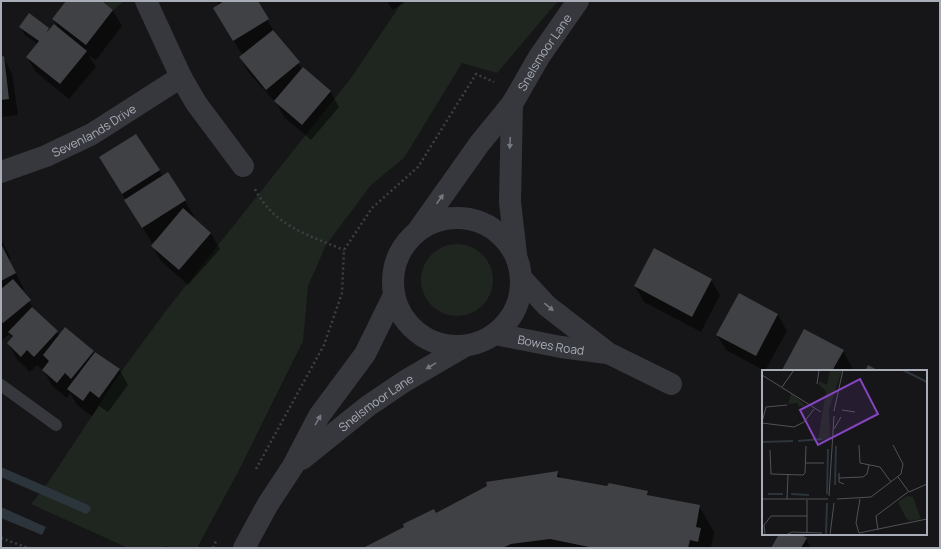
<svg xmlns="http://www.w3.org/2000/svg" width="941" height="549" font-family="Manrope,sans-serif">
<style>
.green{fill:#1e261f}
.water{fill:#2c353c}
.shadow{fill:#0007}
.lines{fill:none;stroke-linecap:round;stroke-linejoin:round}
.stream{stroke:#2c353c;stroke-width:9}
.building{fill:#404145}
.path{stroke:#3d3f44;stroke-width:2.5;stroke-dasharray:2 3;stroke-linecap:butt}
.service{stroke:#37383d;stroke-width:12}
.minor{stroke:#37383d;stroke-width:22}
.tertiary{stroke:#37383d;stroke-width:22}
.oneway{fill:#757881}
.labels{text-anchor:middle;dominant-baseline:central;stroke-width:4;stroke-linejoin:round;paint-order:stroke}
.street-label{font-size:12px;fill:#a8adb8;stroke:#111113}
.inset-river{fill:none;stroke:#2c353c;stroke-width:2}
.inset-road{fill:none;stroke:#505258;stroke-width:1}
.view{fill:#8446be;fill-opacity:0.15;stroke:#8446be;stroke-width:2}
.inset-edge{fill:none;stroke:#a8adb8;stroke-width:2}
</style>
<rect width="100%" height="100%" fill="#161618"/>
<path class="green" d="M102,1h19l1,2 -9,7z
M403,1h155l-61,72 -35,-10 -58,95 -33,27 -45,60 -18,41 -5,55 -64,129 -42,78h-27l-4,-2 -5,2h-33l-97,-44 16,-20 76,-115 45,-61 183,-230z
M421 280a36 36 0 1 1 72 0a36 36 0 1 1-72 0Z"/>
<path class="water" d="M1,507l45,20 -4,8 -41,-17z"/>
<path class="shadow" d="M63,1h37l13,10 9,15 -26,34 -8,-5 8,12 -27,32 -33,-27 -9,-15 11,-13 -13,-9 -5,-8 28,2 1,2 9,-3 -5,-9 13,-16z
M217,1h39l21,35 25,33 28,22 9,16 -28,33 -27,-23 -7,-13 -28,-31 -9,-15 3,-2 -20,-33z
M387,1h20l-15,9z
M3,57l9,16 6,42 -17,2v-59z
M100,158l59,12 4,7 22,24 9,15 -2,1 19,17 9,15 -32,36 -27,-24 -9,-15 5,-7 -5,4z
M1,238l10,21 -2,1 15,29 -2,2 14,21 24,24 33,15 26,18 9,16 -20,27 -9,-6 -7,10 -15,-11 -7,-12 -3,5 -15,-12 -8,-15 -7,-6 -7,7 -13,-13 -9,-16 4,-5 -3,-4 -8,7z
M711,280l9,15 -19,37 -57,-30 -9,-16z
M739,294l39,21 9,16 -22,40 -39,-21 -9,-15z
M804,330l39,21 9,16 -2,4h-67z
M558,472l3,7 86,13 3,4 49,10 15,26 -3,16h-346l70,-34z
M780,534h18l8,4 5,10h-39z"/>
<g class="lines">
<path class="stream" d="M1,472l85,37"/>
</g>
<path class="building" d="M66,1h36l11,9 -27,35 -34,-26z
M224,1h34l11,18 -36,22 -20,-33z
M29,13l20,15 -3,5 8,-9 33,27 -27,33 -34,-27 13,-16 -20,-14z
M273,30l27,32 -34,28 -27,-33z
M4,56l5,43 -8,1v-43z
M303,67l28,24 -29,34 -28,-24z
M136,134l24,36 -38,24 -23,-37z
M168,172l18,28 -44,28 -18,-28z
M183,208l28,25 -32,37 -28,-24z
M1,244l15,29 -15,8z
M654,248l58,31 -20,38 -58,-31z
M13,279l18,21 -28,23 -2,-2v-32z
M739,293l39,21 -22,42 -40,-21z
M32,307l26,24 -24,26 -7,-7 -6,7 -14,-14 6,-7 -5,-4z
M65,327l29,24 -23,28 -6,-6 -8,10 -15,-13 7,-9 -6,-6z
M804,329l40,21 -12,21 -50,-1z
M95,352l25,17 -21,29 -9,-7 -7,10 -16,-12z
M868,365l11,6h-14z
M558,471l-1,6 50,9 2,-3 39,8 -1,4 53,10 -4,22 5,1 -3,14 -8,-2 -2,8h-94l-44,-9 -39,5 -9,4h-139l41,-21 -1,-3 31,-15 2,4 51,-27 -1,-4z
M779,534h21l7,4 -6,10h-30z"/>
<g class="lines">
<path class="path" d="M255,189c19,37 53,46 89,61
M256,469l68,-124 18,-52 2,-43 28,-42 46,-41 58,-93 18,8
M1,538l27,10
M213,548l3,-7"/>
<path class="service" d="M1,385l55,40"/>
<g class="minor">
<path d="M146,1l35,76 15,26 47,63"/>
<path id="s1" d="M1,172l45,-16 46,-22 89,-57"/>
<path d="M522,279l25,27 61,47 63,31"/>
<path id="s2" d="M495,334l66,13 46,6"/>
</g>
<g class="tertiary">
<path d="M512,104l-2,98 6,52"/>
<circle cx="457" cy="282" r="64"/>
<path id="s3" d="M419,229l61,-86 32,-39 27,-47 39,-56"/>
<path id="s4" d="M302,459l66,-53 37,-25 60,-35"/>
<path d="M244,548l24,-44 25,-38 26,-50 46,-62 29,-59"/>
</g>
</g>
<defs><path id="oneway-solid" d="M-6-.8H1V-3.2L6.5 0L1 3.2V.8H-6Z"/></defs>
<g class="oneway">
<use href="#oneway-solid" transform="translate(510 143) rotate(93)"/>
<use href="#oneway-solid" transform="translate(440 199) rotate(-54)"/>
<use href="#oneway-solid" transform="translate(549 307) rotate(40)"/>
<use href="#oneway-solid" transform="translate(431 366) rotate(149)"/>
<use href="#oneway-solid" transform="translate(318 420) rotate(-60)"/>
</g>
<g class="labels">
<g class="street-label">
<text stroke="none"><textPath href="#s3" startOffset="217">Snelsmoor Lane</textPath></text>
<text stroke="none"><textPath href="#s1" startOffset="102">Sevenlands Drive</textPath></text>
<text stroke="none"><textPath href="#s2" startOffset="57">Bowes Road</textPath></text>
<text stroke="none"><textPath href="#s4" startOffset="93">Snelsmoor Lane</textPath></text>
</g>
</g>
<g transform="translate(762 370)">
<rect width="165" height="165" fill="#161618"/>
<path d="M68,0h12l-13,39 1,30 -12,2 8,-50 -7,-6v-4l8,4zM29,24l5,3 11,10 -9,-1v-3l-10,1zM145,126l6,1 8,22 -11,2 -4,-3 -8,-16z" fill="#1e261f"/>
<path class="inset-river" d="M141,0l24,12M36,71l24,-2M0,72l31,-1M73,115l1,-39M6,124h15M29,124l18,1M65,124l1,-45M64,165l1,-32"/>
<path class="inset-road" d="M0,5l59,37M55,14l2,-14M20,17l12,-17M80,40l13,2M72,41l9,-41M0,52l4,-15 21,-2M0,53l32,4 10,-5 10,-13M72,59l7,-12M97,75l1,18 20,4 11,15M8,80l1,24 32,1 2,-2 1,-27M43,93h19M77,103v9l5,2M136,107l11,15 18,-8M77,108l24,-1 4,-3 2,-9M67,126l5,-80M0,129h66M25,129l1,-24M75,129l34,-2 30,-23 2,-10 -10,-19M116,160l-2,-14 32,-24M45,162v-32M97,163l68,-14M97,163l-3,-10 4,-24M3,165l-1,-10 7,-9h36M24,165l6,-3 30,1M68,165l4,-32"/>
<path class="view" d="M98,9l18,35 -60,31 -18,-35z"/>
<rect width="165" height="165" class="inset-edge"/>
</g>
<rect width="941" height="549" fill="none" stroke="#a8adb8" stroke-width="4"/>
</svg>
